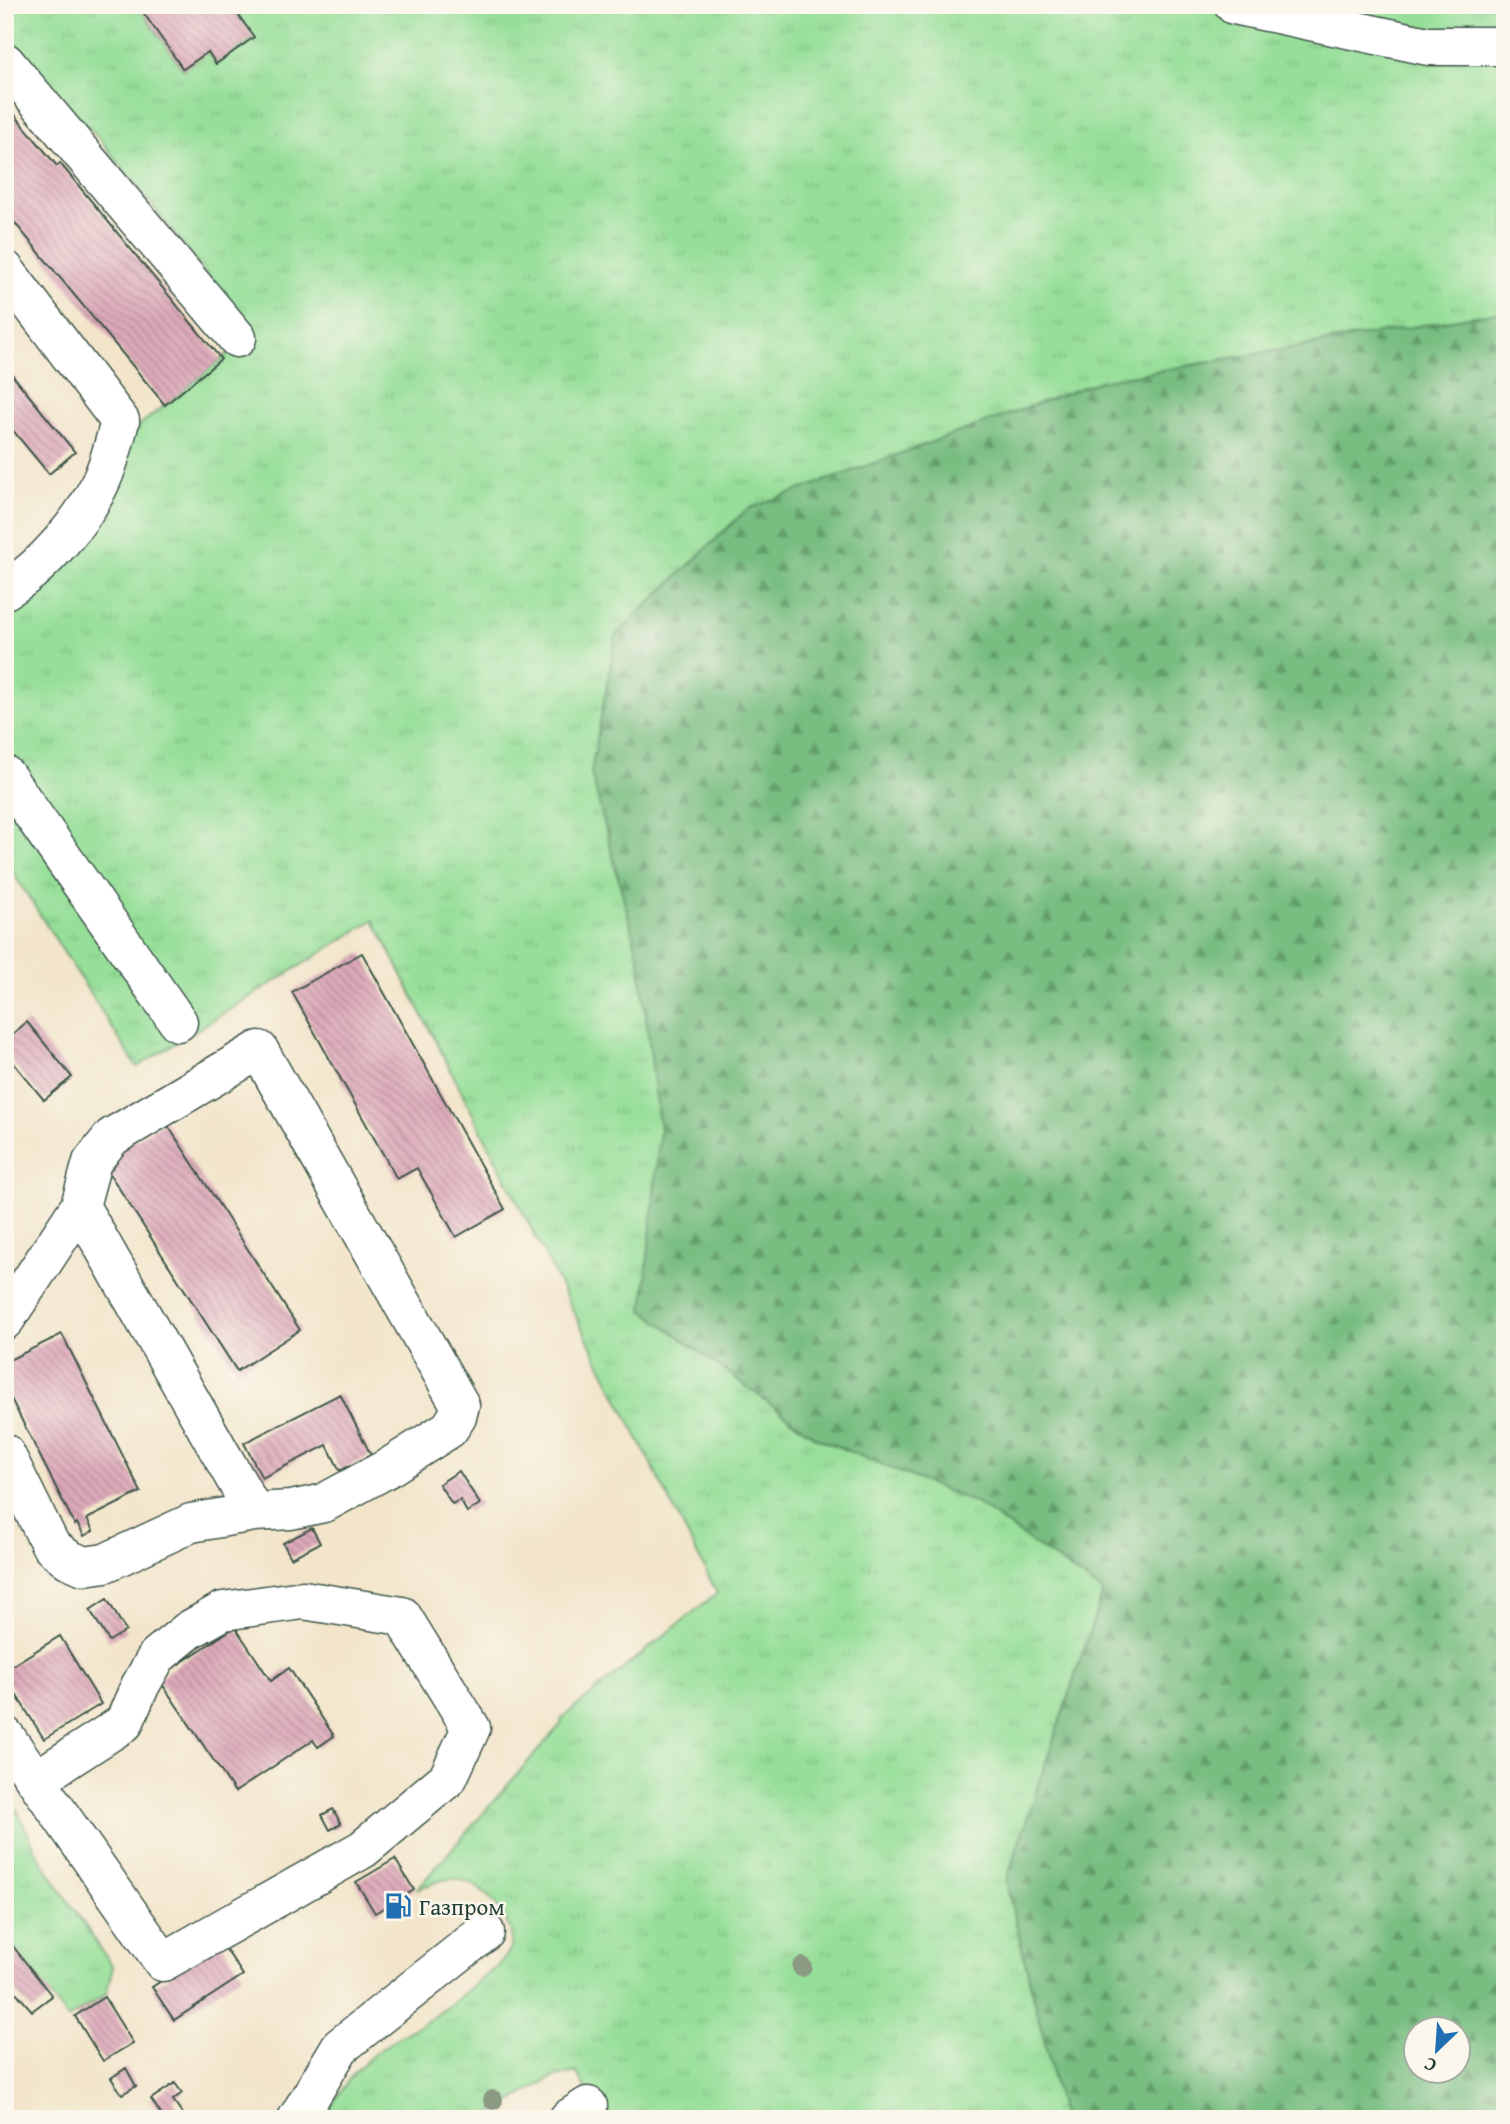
<svg xmlns="http://www.w3.org/2000/svg" width="1510" height="2124" font-family="'Gentium Book Plus',serif">
<style>
.grass{fill:url(#grass-tufts);stroke:#5a8e66;stroke-width:2}
.forest{fill:url(#forest-firs);stroke:#4c7e5a;stroke-width:2;fill-rule:evenodd}
.building{fill:url(#building-back-hatch)}
.lines{fill:none;stroke-linecap:round;stroke-linejoin:round}
.minor-casing{stroke:#3f564a;stroke-width:41}
.minor{stroke:#fff;stroke-width:38}
.tree{fill:#8b9a82}
.labels{text-anchor:middle;dominant-baseline:central;stroke-width:5;stroke-linejoin:round;paint-order:stroke}
.poi-label{font-size:23px;fill:#1f3d34;stroke:#fbf7ec;text-anchor:start}
</style>
<defs>
<pattern id="grass-tufts" width="24" height="20" patternUnits="userSpaceOnUse" patternTransform="scale(1.75)"><rect width="24" height="20" fill="#96df99"/><path d="M3 7l-1-3M5 7V3M7 7l1-3M15 17l-1-3M17 17v-4M19 17l1-3" fill="none" stroke="#81c084"/></pattern>
<pattern id="forest-firs" width="22" height="20" patternUnits="userSpaceOnUse" patternTransform="scale(1.75)"><rect width="22" height="20" fill="#78be81"/><path d="M5 1l3.5 6h-7zM16 11l3.5 6h-7z" fill="#629c6a"/></pattern>
<pattern id="building-back-hatch" width="6" height="6" patternUnits="userSpaceOnUse" patternTransform="scale(1.75)"><rect width="6" height="6" fill="#dda9b9"/><path d="M-1 5l2 2M0 0l6 6M5-1l2 2" fill="none" stroke="#b38b97"/></pattern>
</defs>
<rect width="100%" height="100%" fill="#fbf7ec"/>
<filter id="ink" filterUnits="userSpaceOnUse"><feTurbulence type="fractalNoise" baseFrequency=".0143" numOctaves="2"/><feDisplacementMap in="SourceGraphic" scale="14" xChannelSelector="R" yChannelSelector="G"/><feConvolveMatrix kernelMatrix="1 2 1 2 8 2 1 2 1" color-interpolation-filters="sRGB"/></filter>
<filter id="wash" filterUnits="userSpaceOnUse"><feTurbulence type="fractalNoise" baseFrequency=".00686" numOctaves="4" result="noise"/><feDisplacementMap in="SourceGraphic" scale="28" xChannelSelector="R" yChannelSelector="G"/><feGaussianBlur stdDeviation="1.57" result="paint"/><feColorMatrix in="noise" values="0 0 0 0 0 0 0 0 0 0 0 0 0 0 0 0 0 1.4 0 .05"/><feComposite in="paint" operator="in"/></filter>
<g filter="url(#wash)">
<rect width="100%" height="100%" fill="#f2e5ca"/>
<path class="grass" d="M13,5h125l45,64 25,-17 8,12 37,-26 -22,-33h1001l273,45v261l-405,70 -461,577 21,172 -16,180 171,127 161,66 127,89 -97,290 56,232 3,5h-461l-28,-47 -24,6 -71,41h-158c12,-19 24,-40 41,-56 21,-21 51,-33 75,-50 15,-10 28,-23 42,-34 10,-8 24,-17 29,-30 8,-21 -17,-51 -33,-62 -24,-15 -35,-7 -60,2l145,-166 -1,-4 156,-126 -343,-673 -237,147 -132,-207v-251l52,-42 67,-129 129,-105 -155,-196 -93,-99v-28z
M1302,5h203v26l-93,1z
M5,1785l35,74 73,108 -7,27 -38,25 -63,-83z"/>
<path class="forest" d="M1505,311v1808h-440l-3,-5 -56,-232 97,-290 -127,-89 -161,-66 -172,-127 17,-180 -21,-172 -48,-186 25,-137 131,-126 353,-128zM1416,2030h42v42h-42z"/>
<g id="blocks">
<path class="building" d="M138,5h93l23,32 -38,27 -8,-12 -25,17z
M5,103l52,63 3,-3 161,196 -56,46 -160,-194z
M5,366l70,86 -26,22 -44,-53z
M362,953l143,256 -49,28 -39,-69 -20,11 -105,-187z
M27,1022l45,55 -28,23 -39,-47v-13z
M165,1121l135,209 -63,41 -135,-209z
M62,1334l79,158 -54,27 6,12 -9,5 -7,-13 -2,2 -70,-138v-25z
M340,1394l31,61 -31,16 -13,-26 -65,33 -18,-35z
M459,1471l21,33 -13,8 -7,-12 -8,4 -13,-20z
M312,1528l8,15 -29,15 -8,-15z
M107,1599l19,32 -17,10 -19,-31z
M235,1627l36,54 18,-13 45,68 -16,11 -5,-7 -78,52 -77,-114z
M60,1636l41,68 -57,35 -39,-62v-7z
M333,1809l8,15 -11,6 -8,-15z
M395,1859l19,31 -39,23 -19,-31z
M5,1936l47,60 -20,15 -17,-20 -10,7z
M221,1942l22,33 -69,45 -22,-33z
M104,1997l29,46 -30,18 -28,-45z
M126,2068l10,18 -14,8 -11,-16z
M175,2083l7,10 -9,7 10,14 -8,5h-11l-13,-20z"/>
</g>
</g>
<g filter="url(#ink)">
<use href="#blocks" fill-opacity="0" stroke="#3f564a" stroke-width="2"/>
<g class="lines">
<g class="minor-casing">
<path id="minor" d="M1234,5l194,41h77
M5,62l232,276
M5,270l115,151c-5,19 -10,40 -18,58 -17,40 -59,89 -97,111
M5,775l173,247
M80,1206l12,-44 20,-25 147,-87 201,355 -3,12 -8,12 -61,39 -64,35 -33,7 -37,2
M5,1320l75,-114 174,306 -63,11 -86,40 -21,3 -16,-7 -17,-13 -46,-93
M5,1736l158,226 200,-113 85,-71 23,-50 -69,-112 -99,-16 -80,11 -34,19 -32,26 -17,30 -16,37 -88,57
M297,2119l43,-72 145,-115
M568,2119l20,-13"/>
</g>
<use href="#minor" class="minor"/>
</g>
<g class="tree">
<circle cx="802" cy="1967" r="10"/>
<circle cx="493" cy="2100" r="10"/>
</g>
</g>
<defs>
<g id="fuel-bare" transform="scale(2.1)"><path d="M-5.5-6h7V0h2V4h1.3V-2.5L3-4.5l.8-.8L6-3V5H2.5V1h-1V6h-7ZM-4.2-4.7v3.2H.2V-4.7Z" fill="#1f6fb2" stroke="#fbf7ec" stroke-width="2.5" paint-order="stroke"/></g>
</defs>
<g fill-rule="evenodd">
<use href="#fuel-bare" x="398" y="1906"/>
</g>
<g class="labels">
<g class="poi-label">
<text x="419" y="1906">Газпром</text>
</g>
</g>
<rect width="1510" height="2124" fill="none" stroke="#fbf7ec" stroke-width="28"/>
<g transform="translate(1437 2050) rotate(205)"><circle r="33" fill="#fbf7ec" stroke="#a3ada2" stroke-width="2"/>
<path d="M0-5L12 26L0 18L-12 26Z" fill="#1f6fb2"/>
<text y="-10" font-size="19" font-weight="bold" text-anchor="middle" fill="#1f3d34">С</text>
</g>
</svg>
